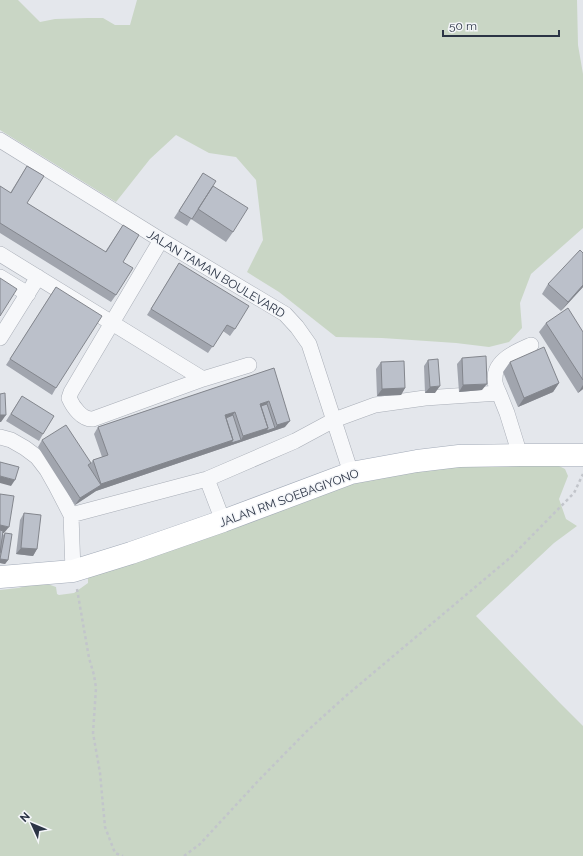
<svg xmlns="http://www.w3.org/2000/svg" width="583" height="856" font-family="Raleway,sans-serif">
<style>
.green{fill:#c9d6c5}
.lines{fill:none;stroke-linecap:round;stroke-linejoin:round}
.minor-casing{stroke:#a9aeb7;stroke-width:16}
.primary-casing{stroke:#a3abb8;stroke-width:23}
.path{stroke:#c2c5cb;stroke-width:2.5;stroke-dasharray:3 3;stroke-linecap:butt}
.minor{stroke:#f7f8fa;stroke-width:15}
.primary{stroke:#fff;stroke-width:22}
.wall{fill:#a1a5ae}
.shaded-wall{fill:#83868d}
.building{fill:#bbc0ca;stroke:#83868d}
.labels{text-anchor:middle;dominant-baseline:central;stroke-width:3;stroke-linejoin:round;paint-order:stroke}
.street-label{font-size:12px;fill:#2b3445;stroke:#f4f6f9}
</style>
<rect width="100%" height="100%" fill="#e4e7ec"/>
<path class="green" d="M0,0h18l22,22 15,-3 33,-1h15l12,7h15l7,-25h440l1,45 5,29v154l-52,46 -11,29 2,25 -13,14 -20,5 -33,-4 -74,-5 -46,-1 -57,-45 -32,-20 16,-32 -7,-60 -20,-23 -27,-4 -33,-18 -26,24 -34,43 -116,-72z
M479,462l80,4 6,3 3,7 -9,23 7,20 11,7 -23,17 -78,73 83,86 24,24v130h-583v-266l18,-2 24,-6 14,5 1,7 2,1 15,-2 14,-10v-7l283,-99z"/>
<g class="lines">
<g class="minor-casing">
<path id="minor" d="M0,140l161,100 124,74 12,13 12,17 42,129
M161,240l-90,152 -2,6c4,9 13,22 24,21l110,-40 46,-14
M0,254l203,125
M0,277l28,17
M0,338l38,-61
M499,393c-2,-4 -5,-10 -4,-15 0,-18 22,-27 36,-33
M0,437l11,3 14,8 12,9 10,13 9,16 15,29 2,56
M207,479l16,42
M71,515l136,-36 88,-38 39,-21 41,-15 50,-7 74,-5 8,20 13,42"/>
</g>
<g class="primary-casing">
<path id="primary" d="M0,577l73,-6 58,-18 92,-32 128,-48 66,-12 42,-5 61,-1h63"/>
</g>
<path class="path" d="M77,589l12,69 5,17 2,13 -3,45 7,40 5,54 10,26 8,3
M184,856l16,-12 59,-64 48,-49 40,-36 164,-138 63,-64 9,-19"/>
<use href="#minor" class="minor"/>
<use href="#primary" class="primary"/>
</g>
<path class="wall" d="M27,166v37l78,49 18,-27v37l-7,33 -5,7 -111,-69v-47l10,7z
M203,173l9,14 21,45 -7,10 -35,-23 -4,7 -13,-8z
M583,253v34l-22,24 -19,-17 6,-10z
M179,263l56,66 -5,7 -7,-5 -15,22 -61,-38z
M56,287v101l-4,7 -46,-30z
M546,323l37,9v57l-5,4 -39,-61z
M462,358l20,32 -23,2 -2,-28z
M428,360l7,33h-10l-1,-27z
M381,362l24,26 -4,7 -24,1 -1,-27z
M510,362l49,21 -6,9 -35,15 -15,-35z
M274,368l11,59 -189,64 -21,14 -37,-58 4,-7 49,23 -2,3 4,-6 9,-3 -8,-23 4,-7z
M22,396l21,38 -4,7 -33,-20z
M0,494l4,39h-2v3l3,-3 3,27 -3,4 -5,-1z
M24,513l13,36 -4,7 -17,-2 4,-34z"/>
<path class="shaded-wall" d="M583,285v2l-22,24 7,-9z
M559,383l-6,9 -35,15 6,-9z
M487,384l-5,6 -23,2 4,-7z
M583,385v4l-5,4z
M440,386l-5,7h-10l5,-6z
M405,388l-4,7 -24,1 5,-7z
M269,401l-4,6 -7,2 2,-5z
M235,412l-5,7 -6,2 1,-6z
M0,415h6l-5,7h-1z
M290,421l-5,6 -56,19 2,-3 10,-3 2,-4 25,-8h7l2,-3z
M233,440l-4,6 -133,45 5,-7z
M0,476l15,4 -4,6 -11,-3z
M101,485l-5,6 -21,14 5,-7z
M0,525l9,2 -5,6h-4z
M21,548l16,1 -4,7 -17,-2z
M0,559l8,1 -3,4 -5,-1z"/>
<path class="building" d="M27,166l17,10 -17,27 79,49 17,-27 16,10 -16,27 10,6 -17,27 -116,-72v-37l11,7z
M203,173l13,8 -24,38 -13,-8z
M213,186l35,22 -15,24 -35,-23z
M580,250l3,3v32l-15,17 -20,-18z
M179,263l70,43 -14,23 -8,-4 -14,22 -62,-38z
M0,278l17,11 -17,27z
M56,287l46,29 -46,72 -46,-29z
M568,308l15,24v48l-37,-57z
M544,347l15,36 -35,15 -14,-36z
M486,356l1,28 -24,1 -1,-27z
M438,359l2,27 -10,1 -2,-27z
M404,361l1,27 -23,1 -1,-27z
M274,368l16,53 -13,4 -8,-24 -9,3 8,24 -25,8 -8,-24 -10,3 8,25 -132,44 -8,-24 15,-5 -10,-28z
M5,393l1,22h-6v-21z
M22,396l32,20 -11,18 -32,-20z
M267,404l8,24 -9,3 2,-3 -7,-22z
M233,415l8,25 -10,3 2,-3 -7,-22z
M66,425l25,38 -3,2 13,20 -21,13 -38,-58z
M0,462l19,5 -4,13 -15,-4z
M0,494l14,2 -5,31 -9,-2z
M24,513l17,2 -4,34 -16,-1z
M0,530l3,1 -3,22z
M5,533l7,1 -4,26 -8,-1z"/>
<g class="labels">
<g class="street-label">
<text transform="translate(216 274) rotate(31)">JALAN TAMAN BOULEVARD</text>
<text transform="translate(289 498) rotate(-20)">JALAN RM SOEBAGIYONO</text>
</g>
</g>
<g transform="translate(32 824) rotate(314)" stroke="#f4f6f9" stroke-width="3" paint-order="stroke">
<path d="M0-3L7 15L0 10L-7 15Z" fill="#2b3445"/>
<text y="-6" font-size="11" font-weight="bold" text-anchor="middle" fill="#2b3445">N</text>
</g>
<path d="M443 30v6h116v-6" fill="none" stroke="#2b3445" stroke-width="2"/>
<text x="449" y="30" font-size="12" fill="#2b3445" stroke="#f4f6f9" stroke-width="3" paint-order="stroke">50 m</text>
</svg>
